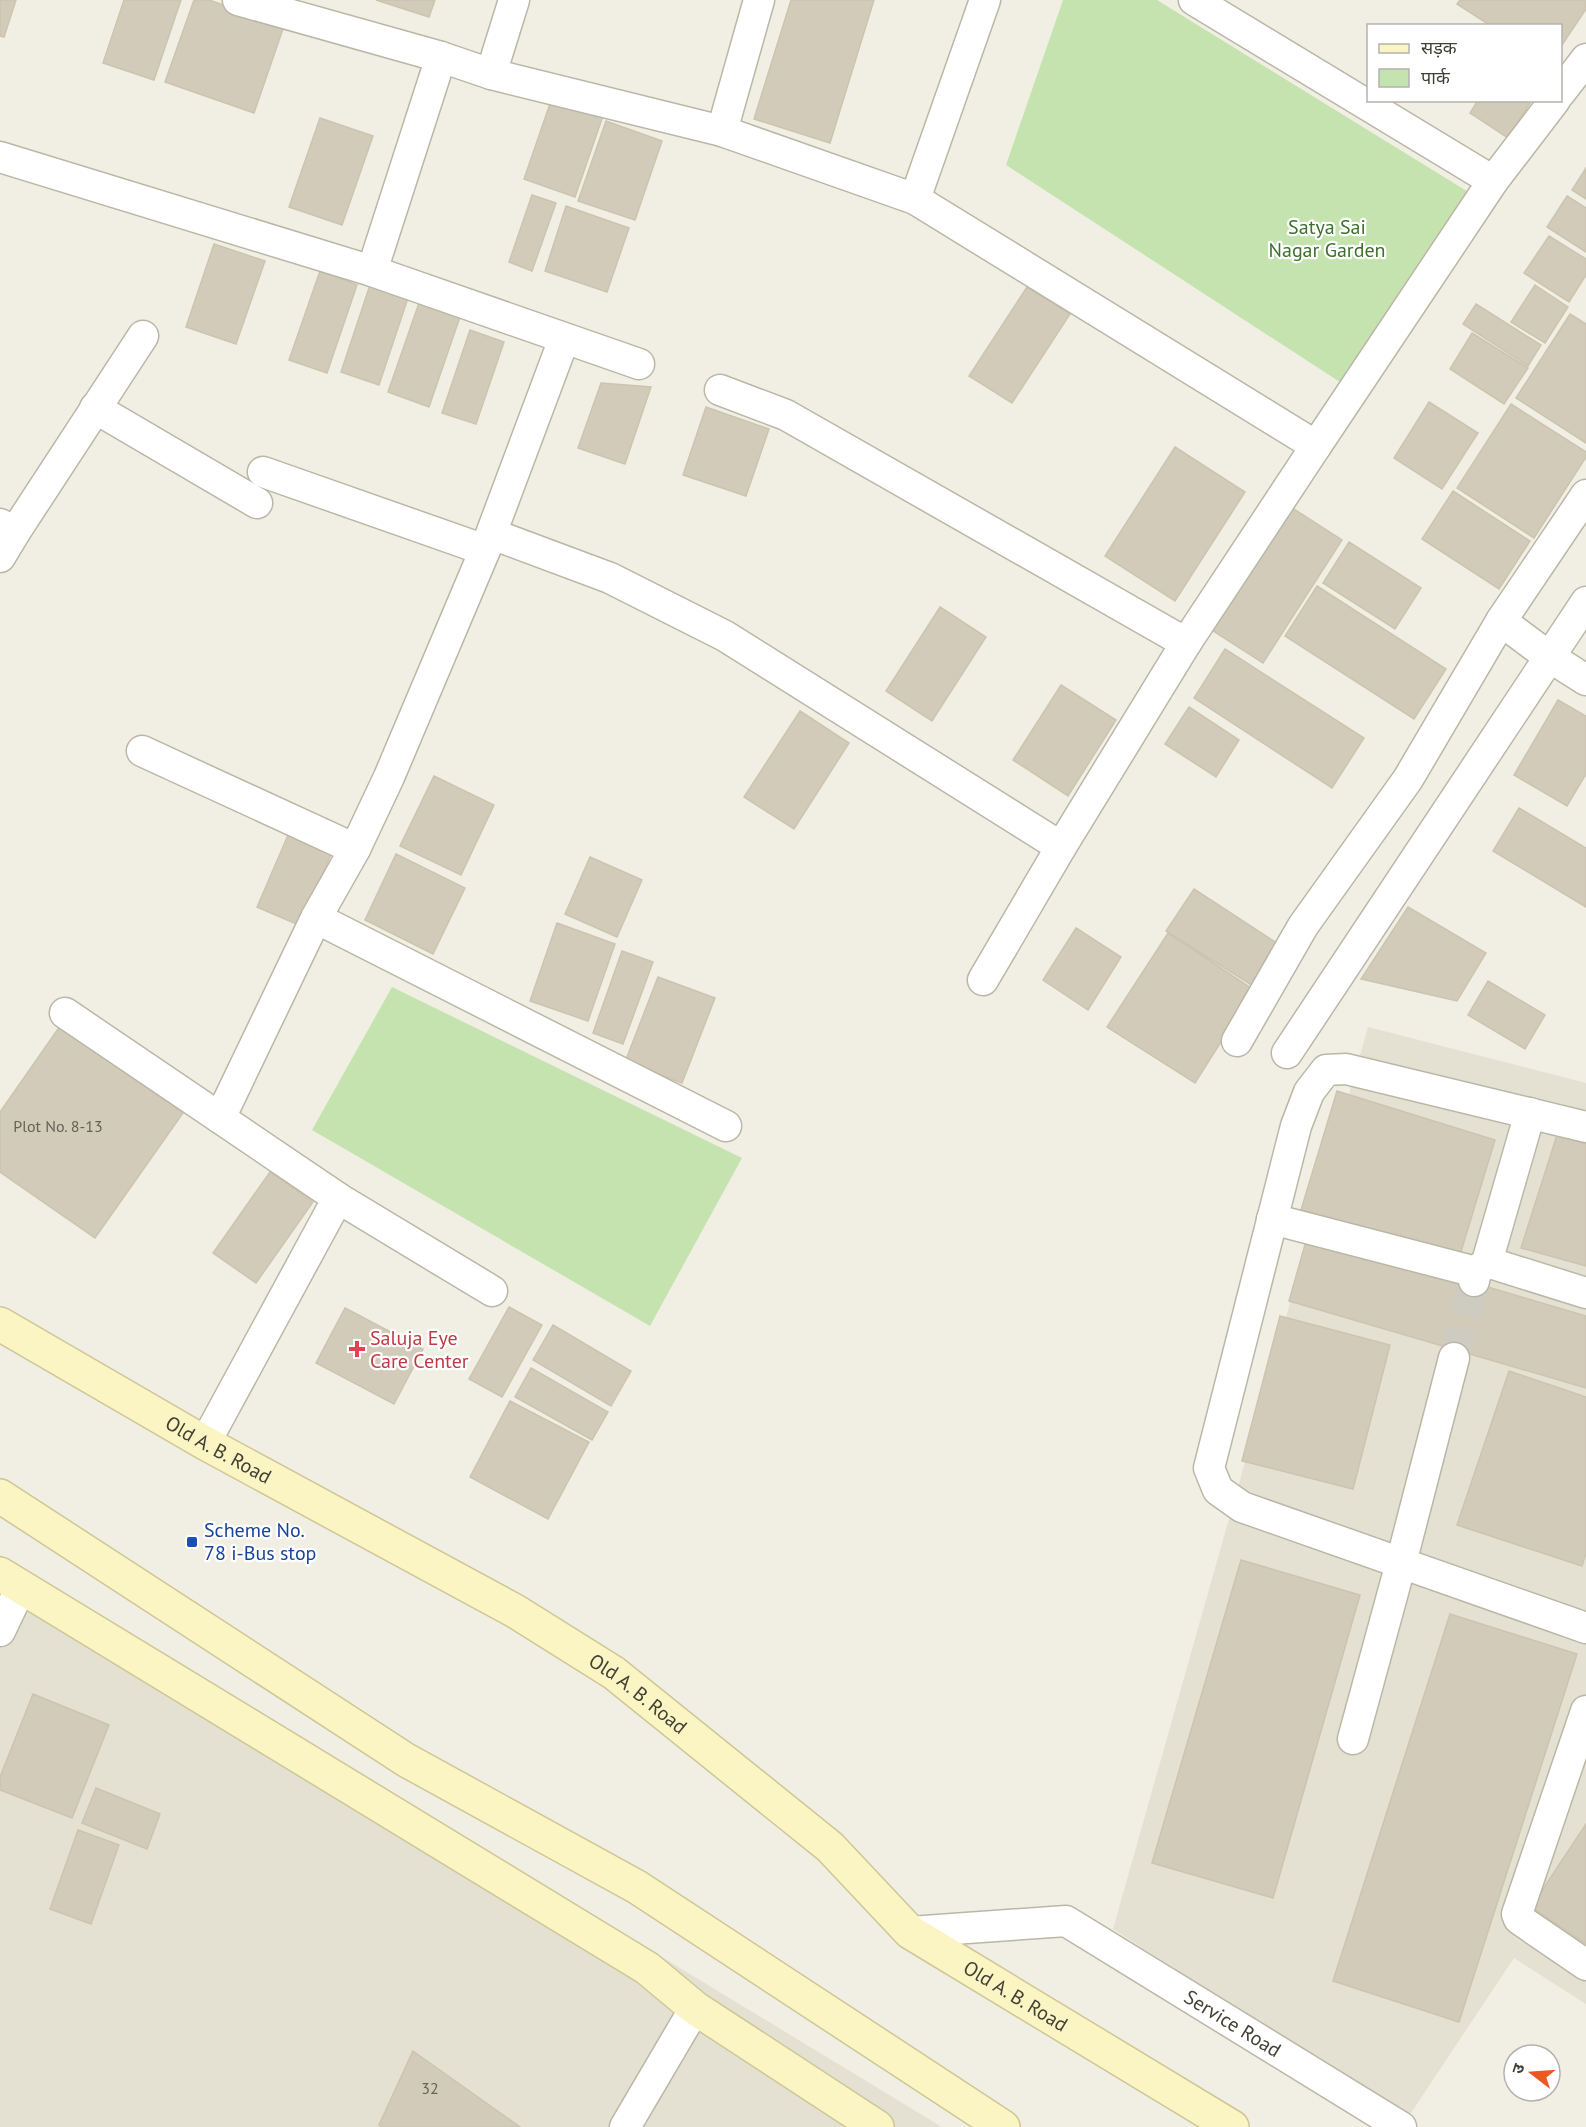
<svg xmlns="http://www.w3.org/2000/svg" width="1586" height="2127" font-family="'PT Sans','Noto Sans Devanagari',sans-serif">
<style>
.residential{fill:#e4e1d2}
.green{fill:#c5e3af}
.building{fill:#d2cbba;stroke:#ccc4ae;stroke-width:1.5}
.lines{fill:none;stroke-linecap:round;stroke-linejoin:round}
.street-tunnel{stroke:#ceccc1;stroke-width:30;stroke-dasharray:30 15;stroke-linecap:butt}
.street-casing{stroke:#bbb7a7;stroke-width:33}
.secondary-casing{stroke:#cec696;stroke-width:36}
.street{stroke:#fff;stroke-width:30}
.secondary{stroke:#fbf5c4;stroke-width:33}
.health-dot{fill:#e0444e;stroke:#fff;stroke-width:2}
.transit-dot{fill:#1a4fb4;stroke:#fff;stroke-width:2}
.labels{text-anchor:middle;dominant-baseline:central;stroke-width:4.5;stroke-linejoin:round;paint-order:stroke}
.number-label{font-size:16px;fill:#666256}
.park-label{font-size:20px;fill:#3d702c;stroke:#fff}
.health-label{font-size:20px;fill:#be3a42;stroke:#fff;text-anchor:start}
.street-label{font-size:20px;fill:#423f34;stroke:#fff}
.transit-label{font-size:20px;fill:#164399;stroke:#fff;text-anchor:start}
</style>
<rect width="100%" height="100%" fill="#f1efe4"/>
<path class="residential" d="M1368,1027l218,56v921l-72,-46 -107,161 -294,-190z
M0,1555l942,572h-942z"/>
<path class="green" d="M1063,0h94l334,206 -125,193 -360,-234z
M392,987l350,171 -92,168 -338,-196z"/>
<path class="building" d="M0,0h16l-12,37 -4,-1z
M124,0h57l-27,80 -51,-17z
M194,0h15l75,26 -30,87 -89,-31z
M376,0h59l-6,17z
M791,0h83l-44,143 -76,-24z
M1460,0h126v9l-26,39v-22h-69l-34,-22z
M553,95l51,18 -29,84 -51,-18z
M1478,100h54l-24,38 -38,-25z
M320,118l53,18 -31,89 -53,-18z
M606,121l56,20 -27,79 -57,-19z
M1586,168v31l-14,-9z
M532,195l24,8 -24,68 -23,-9z
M1567,196l19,12v44l-39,-25z
M566,206l63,22 -22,64 -62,-21z
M1549,236l37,23v16l-17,27 -45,-29z
M214,244l51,17 -29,83 -50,-17z
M320,271l37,14 -30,88 -38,-13z
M370,285l38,13 -29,87 -38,-13z
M1535,285l33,22 -23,36 -34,-21z
M1027,287l43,27 -58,89 -43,-27z
M419,303l41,14 -31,90 -41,-15z
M1476,304l65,41 -13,21 -65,-42z
M1570,314l16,10v119l-70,-45z
M470,330l34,12 -28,82 -34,-11z
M1472,333l56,35 -24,36 -54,-35z
M601,383l50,4 -26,77 -47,-16z
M1429,402l49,31 -36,56 -48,-31z
M1511,404l75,48v5l-52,81 -77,-50z
M706,407l63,22 -23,67 -63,-21z
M1175,447l70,45 -70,109 -70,-45z
M1453,491l77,50 -31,48 -77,-50z
M1283,502l59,38 -79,123 -59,-38z
M1349,542l72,46 -26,41 -72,-46z
M1317,586l129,83 -32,50 -129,-83z
M940,607l46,30 -54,84 -46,-30z
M1225,649l139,89 -32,50 -138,-90z
M1061,685l55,35 -48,76 -55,-36z
M1558,700l28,16v58l-19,32 -53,-31z
M1189,707l50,33 -23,37 -51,-33z
M800,711l49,32 -55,86 -50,-32z
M434,776l60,29 -33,70 -61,-29z
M1519,808l67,40v59l-93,-56z
M289,833l43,19 -31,74 -44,-19z
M396,854l69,34 -32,66 -68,-34z
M590,857l52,23 -25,57 -52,-23z
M1194,889l89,58 -27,41 -90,-57z
M1408,907l78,46 -29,48 -96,-22z
M557,923l58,21 -27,77 -58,-20z
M1076,928l45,29 -33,53 -45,-30z
M1168,933l86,57 -59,93 -88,-56z
M622,951l31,11 -30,82 -30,-11z
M658,977l57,21 -33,85 -57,-21z
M1488,981l57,34 -20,34 -57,-34z
M60,1026l123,87 -88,125 -95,-66v-60z
M1337,1091l158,49 -36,118 -158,-48z
M1557,1135l29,9v122l-65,-18z
M270,1172l43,30 -57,81 -43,-30z
M1308,1234l278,82v72l-297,-87z
M509,1307l33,18 -40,72 -33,-18z
M345,1308l78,41 -29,55 -78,-41z
M1280,1316l110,29 -37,144 -111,-28z
M553,1325l78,46 -20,35 -78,-46z
M531,1368l77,44 -16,28 -77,-43z
M1509,1371l77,26v156l-4,13 -125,-41z
M510,1401l79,41 -41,77 -78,-42z
M1241,1560l119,35 -87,303 -121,-35z
M1450,1614l127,40 -118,368 -126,-41z
M33,1694l76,31 -37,93 -72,-28v-13z
M96,1788l64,26 -13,35 -65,-26z
M1586,1824v120l-55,-37z
M78,1830l41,15 -28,79 -41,-15z
M413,2051l107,76h-138l-3,-2z"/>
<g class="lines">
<path class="street-tunnel" d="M1454,1358l20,-77"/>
<g class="street-casing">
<g id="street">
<path d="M238,0l203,57 50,17 231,57 193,68 401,247 177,-265 62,-81"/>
<path d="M1194,0l299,181"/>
<path d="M491,74l23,-74"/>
<path d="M1560,93l26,-34"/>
<path d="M722,131l37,-131"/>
<path d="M0,157l372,114 267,93"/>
<path d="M915,199l70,-199"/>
<path d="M372,271l69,-214"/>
<path d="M720,390l66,25 400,228"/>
<path d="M95,408l162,95"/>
<path d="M263,472l222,78"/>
<path d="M0,524l15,8 -15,25"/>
<path d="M15,532l128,-196"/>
<path d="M492,534l118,44 115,58 336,211"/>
<path d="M1501,621l47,35 38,24"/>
<path d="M142,751l213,98"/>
<path d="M316,918l410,208"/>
<path d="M983,980l78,-133 125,-204 130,-197"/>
<path d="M65,1013l273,185 154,93"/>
<path d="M1237,1041l66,-115 105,-147 93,-158 85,-126"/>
<path d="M1287,1053l299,-451"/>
<path d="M220,1118l96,-200 39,-69 34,-72 96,-227 79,-211"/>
<path d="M1586,1127l-240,-58 -20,1 -17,22 -13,34 -87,342 9,22 24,17 344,121"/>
<path d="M1272,1219l204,53"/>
<path d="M1487,1262l99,31"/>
<path d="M1474,1281l2,-9 11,-10 43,-149"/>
<path d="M205,1443l133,-245"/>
<path d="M0,1631l21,-44"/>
<path d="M1586,1711l-69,203 2,5 67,46"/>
<path d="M1353,1739l48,-176 53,-205"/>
<path id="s1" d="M910,1932l156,-11 335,206"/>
<path d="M625,2127l70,-119"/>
</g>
</g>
<g class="secondary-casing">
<g id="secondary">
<path id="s2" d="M0,1324l205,119 310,168 99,62 216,174 80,85 322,195"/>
<path d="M0,1496l406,264 231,127 366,240"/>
<path d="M0,1574l647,394 48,40 182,119"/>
</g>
</g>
<use href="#street" class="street"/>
<use href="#secondary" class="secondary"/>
</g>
<path class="health-dot" d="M354 1340h6v6h6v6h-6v6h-6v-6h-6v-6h6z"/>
<rect class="transit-dot" x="186" y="1536" width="12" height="12" rx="3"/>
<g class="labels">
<g class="number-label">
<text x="58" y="1126">Plot No. 8-13</text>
<text x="430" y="2088">32</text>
</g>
<g class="park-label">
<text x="1327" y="227">Satya Sai<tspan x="1327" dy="23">Nagar Garden</tspan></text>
</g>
<g class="health-label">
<text x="370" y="1338">Saluja Eye<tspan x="370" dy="23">Care Center</tspan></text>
</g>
<g class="street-label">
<text stroke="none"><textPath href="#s2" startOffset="252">Old A. B. Road</textPath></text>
<text stroke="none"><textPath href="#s2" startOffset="738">Old A. B. Road</textPath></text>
<text stroke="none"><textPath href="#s2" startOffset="1224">Old A. B. Road</textPath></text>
<text stroke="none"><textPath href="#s1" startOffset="352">Service Road</textPath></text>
</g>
<g class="transit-label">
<text x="204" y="1530">Scheme No.<tspan x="204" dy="23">78 i-Bus stop</tspan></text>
</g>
</g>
<rect x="1367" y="24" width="195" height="78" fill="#ffffff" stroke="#b3b2ae" stroke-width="1.5"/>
<rect x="1379" y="44" width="30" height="9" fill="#fbf5c4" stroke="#b3b2ae" stroke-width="1.5"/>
<text x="1421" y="54" font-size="18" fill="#423f34">सड़क</text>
<rect x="1379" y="69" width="30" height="18" fill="#c5e3af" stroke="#b3b2ae" stroke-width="1.5"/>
<text x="1421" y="84" font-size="18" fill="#423f34">पार्क</text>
<g transform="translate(1532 2073) rotate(287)"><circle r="28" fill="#ffffff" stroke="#b3b2ae" stroke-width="1.5"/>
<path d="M0-4.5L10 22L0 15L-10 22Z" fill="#ec5920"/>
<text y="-9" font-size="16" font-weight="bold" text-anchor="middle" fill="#423f34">उ</text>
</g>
</svg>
